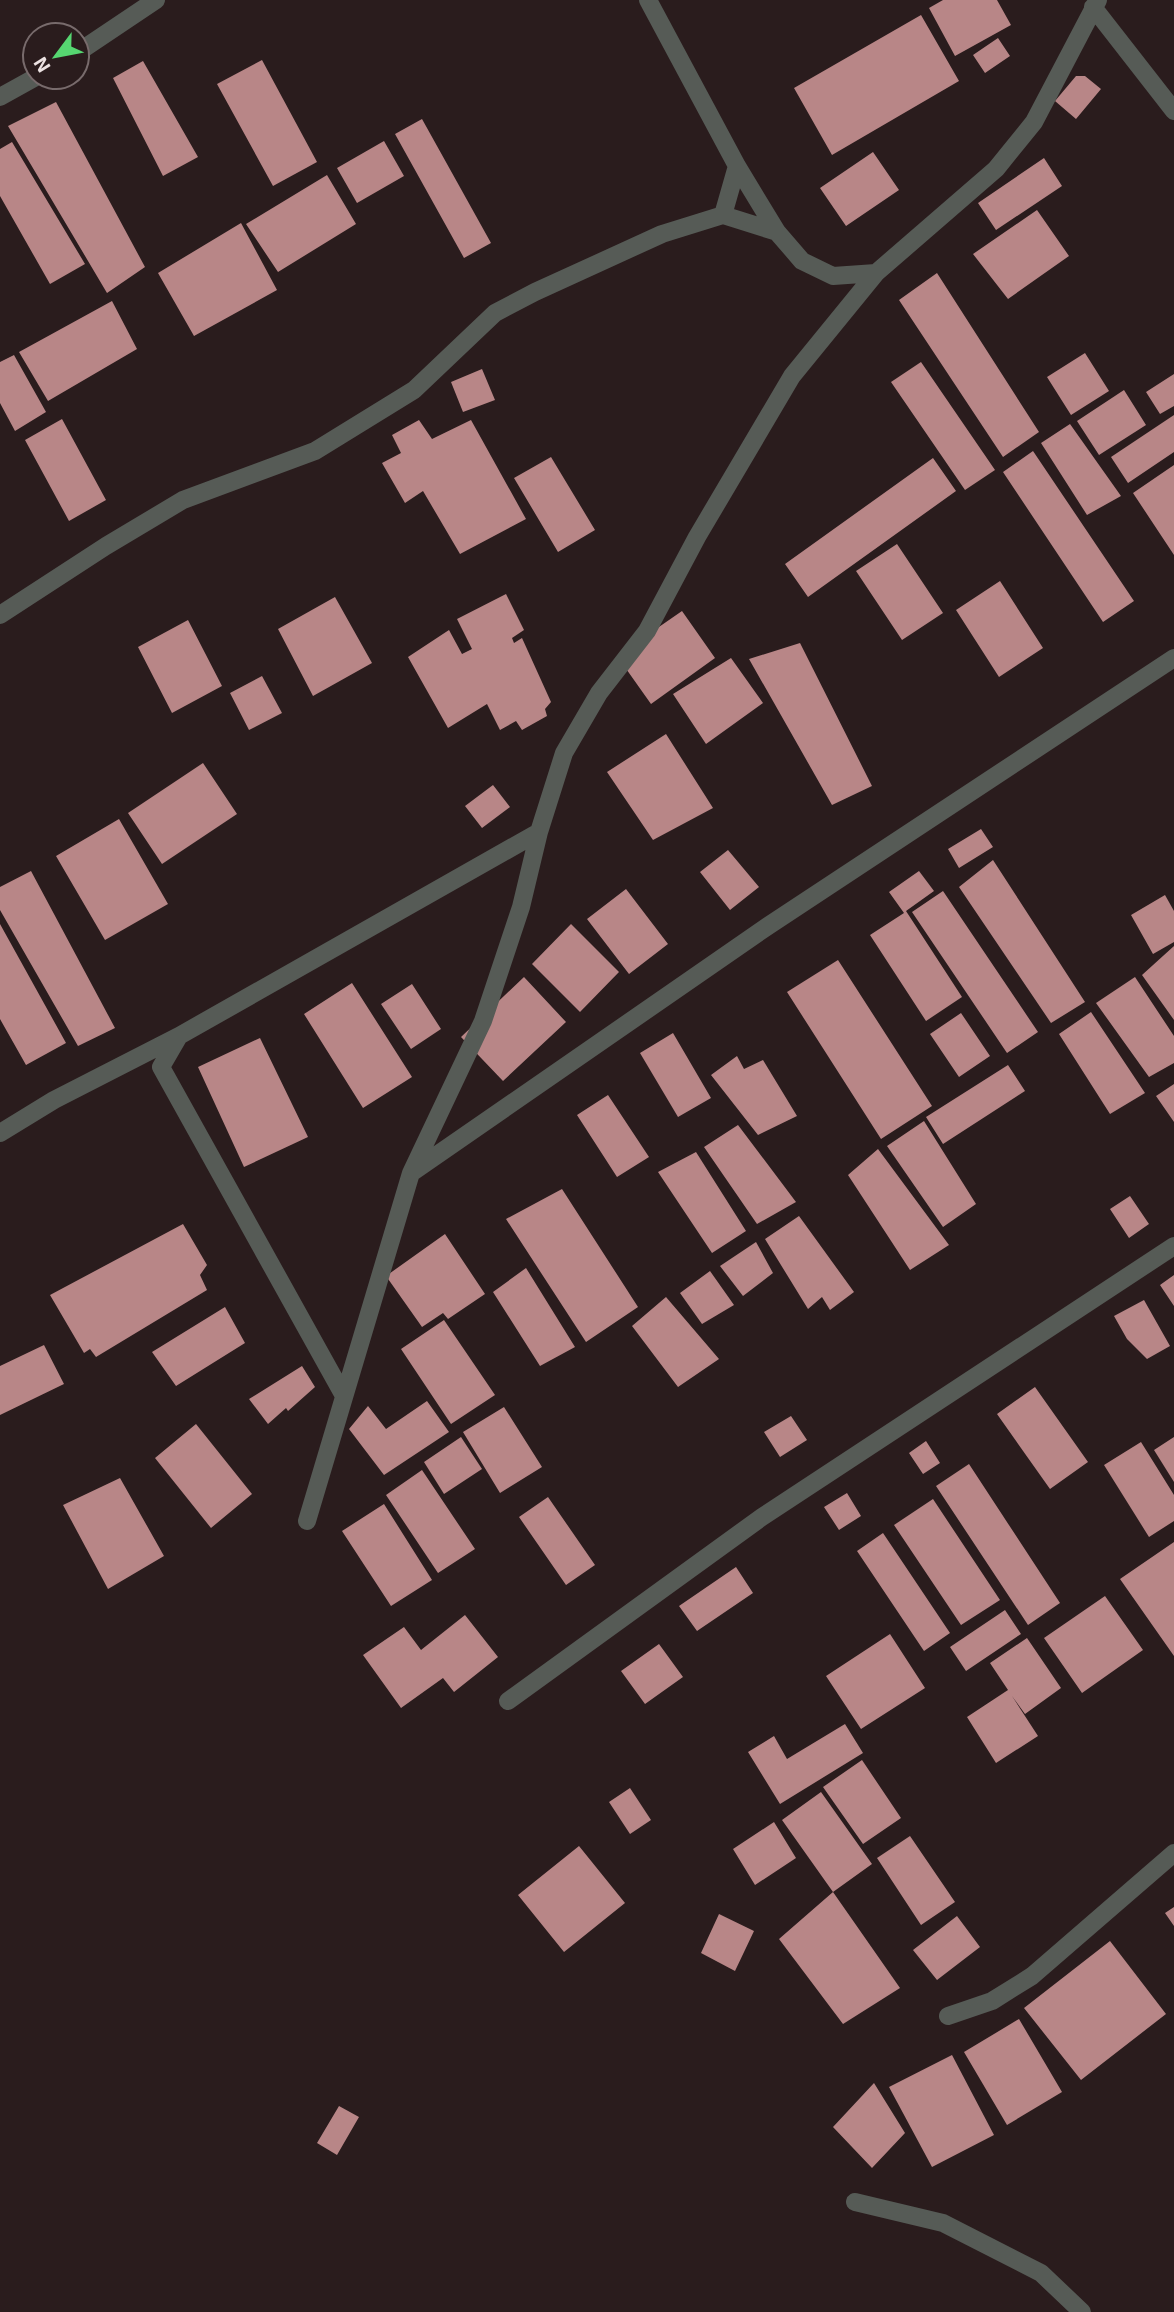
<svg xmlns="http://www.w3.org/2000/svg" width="1174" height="2312" font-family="'Exo 2',sans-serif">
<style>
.building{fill:#b88687}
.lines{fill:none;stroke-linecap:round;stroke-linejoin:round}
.minor{stroke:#565b56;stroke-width:18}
</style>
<rect width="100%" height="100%" fill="#2a1c1d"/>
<path class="building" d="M943,0h54l14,25 -56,31 -26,-48z
M921,15l38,66 -127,74 -38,-67z
M998,38l12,18 -25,17 -12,-18z
M262,60l55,102 -44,24 -56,-102z
M143,61l55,96 -35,19 -50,-98z
M1076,76h9l16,13 -25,30 -21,-18z
M56,102l89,165 -38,26 -99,-167z
M422,119l69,124 -27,15 -69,-124z
M384,141l20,35 -47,27 -20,-35z
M12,142l73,122 -35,20 -50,-88v-47z
M873,152l26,38 -53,36 -26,-38z
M1044,158l18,28 -66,44 -18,-27z
M327,175l29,49 -78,48 -32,-48z
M1037,210l32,46 -61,43 -35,-45z
M241,223l36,67 -83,46 -36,-63z
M937,273l102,159 -36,25 -104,-157z
M112,301l25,48 -89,52 -29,-49z
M1085,353l24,38 -38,24 -24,-38z
M14,355l32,57 -31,19 -15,-28v-41z
M921,362l74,108 -30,20 -74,-108z
M482,369l13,31 -32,12 -12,-30z
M1174,374v32l-14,8 -14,-22z
M1124,390l22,35 -47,30 -22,-34z
M1174,415v37l-46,31 -17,-26z
M62,419l44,81 -37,21 -44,-81z
M419,420l13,19 39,-19 55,99 -66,35 -37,-63 -18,12 -23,-40 19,-10 -9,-18z
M1070,424l51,72 -34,19 -46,-72z
M1033,451l101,150 -31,21 -100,-150z
M551,457l44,73 -37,22 -44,-74z
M933,458l23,33 -148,106 -23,-33z
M1174,465v90l-41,-62z
M897,544l46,69 -41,27 -46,-69z
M1000,581l43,67 -44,29 -43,-67z
M506,594l18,36 -12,8 2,5 8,-5 29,64 -6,7 2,7 -25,14 -6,-9 -16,9 -13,-26 -39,24 -40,-71 41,-27 13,24 10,-5 -15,-30z
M335,597l37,66 -59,33 -35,-67z
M682,611l33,47 -64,46 -34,-48z
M188,620l34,66 -50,27 -34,-66z
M800,643l72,143 -40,19 -83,-146z
M731,658l32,45 -57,41 -33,-50z
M262,676l20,37 -33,17 -19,-37z
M666,734l47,74 -60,32 -46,-68z
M203,763l34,51 -75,50 -34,-51z
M493,785l17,22 -28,21 -17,-22z
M119,819l49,85 -63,36 -49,-84z
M981,829l12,18 -34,21 -11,-19z
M728,850l31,37 -29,23 -30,-38z
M993,860l92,142 -34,21 -92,-136z
M31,871l84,157 -37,18 -78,-136v-23z
M919,871l15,20 -28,20 56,86 -36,24 -56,-86 34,-22 -15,-21z
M626,889l42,55 -39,30 -42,-55z
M943,891l95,141 -31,21 -95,-141z
M1165,895l9,16v31l-21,12 -22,-39z
M0,924l66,119 -40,22 -26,-46z
M571,924l48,48 -39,40 -48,-48z
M1174,946v74l-32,-45z
M838,960l94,146 -51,33 -94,-147z
M524,977l42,45 -63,59 -42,-44z
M1135,977l39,59v27l-25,14 -53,-74z
M352,983l60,94 -49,31 -59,-94z
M412,984l29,45 -30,20 -30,-45z
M1091,1012l54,81 -35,21 -51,-80z
M961,1013l29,43 -31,21 -29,-43z
M673,1033l38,65 -33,19 -38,-64z
M260,1038l48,99 -64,30 -46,-100z
M737,1056l7,13 19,-9 34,56 -39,19 -47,-60z
M1008,1065l17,26 -82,53 -17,-27z
M1174,1084v38l-18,-26z
M608,1095l41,62 -32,20 -40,-62z
M924,1121l52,83 -33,23 -56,-81z
M738,1125l58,77 -39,22 -53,-77z
M878,1149l71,96 -39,25 -62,-95z
M696,1152l50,79 -34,22 -54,-81z
M562,1189l76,118 -52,35 -80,-123z
M1130,1196l19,28 -20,14 -19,-29z
M799,1216l55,76 -24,18 -8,-13 -14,12 -43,-70z
M183,1224l24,41 -7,10 7,15 -111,67 -6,-8 -6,4 -34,-58z
M445,1234l40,60 -37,25 -5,-6 -21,14 -36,-51z
M756,1242l17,31 -30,23 -23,-30z
M526,1268l49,79 -35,19 -47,-74z
M710,1271l24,34 -32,19 -22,-31z
M1174,1275v31l-14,-21z
M666,1297l53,62 -41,28 -46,-61z
M1144,1300l26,46 -23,13 -20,-20 -13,-23z
M225,1307l20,36 -69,43 -24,-34z
M444,1320l51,75 -44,29 -50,-75z
M44,1345l20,39 -64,31v-49z
M302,1366l13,21 -27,24 -2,-3 -18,16 -19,-25z
M1035,1387l53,75 -38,27 -53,-75z
M427,1401l22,31 -65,43 -35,-46 19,-23 18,23z
M504,1407l38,60 -42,26 -37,-61z
M791,1416l16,24 -27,17 -16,-25z
M196,1424l56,70 -41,34 -56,-70z
M461,1437l21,32 -38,25 -20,-32z
M1174,1437v45l-20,-32z
M926,1441l14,22 -17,11 -14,-21z
M1141,1442l33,53v26l-25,16 -45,-72z
M969,1464l91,139 -32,22 -92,-139z
M422,1470l53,79 -37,24 -52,-78z
M120,1478l44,78 -56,33 -45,-84z
M847,1493l14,23 -22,14 -15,-23z
M548,1497l47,68 -29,20 -47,-68z
M933,1499l67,101 -39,25 -67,-100z
M384,1504l48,76 -41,26 -49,-75z
M883,1533l67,100 -26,18 -67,-100z
M1174,1542v114l-54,-77z
M736,1567l17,26 -56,38 -18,-25z
M1105,1596l38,54 -61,43 -38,-55z
M1005,1610l16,24 -55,37 -16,-24z
M465,1615l33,42 -44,35 -11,-14 -42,30 -38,-53 41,-28 17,23z
M890,1634l35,54 -64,41 -35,-53z
M1027,1638l34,50 -36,26 -13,-18 26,40 -42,27 -29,-46 41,-27 -18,-27z
M659,1644l24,33 -38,27 -24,-33z
M845,1724l18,29 -83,51 -32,-52 26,-16 13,23z
M862,1760l39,58 -38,26 -40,-57z
M630,1788l21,32 -21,14 -21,-32z
M821,1792l51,72 -39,28 -51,-72z
M774,1822l22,36 -41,27 -22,-36z
M910,1836l45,66 -34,23 -44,-67z
M579,1846l46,57 -61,49 -46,-57z
M833,1892l67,96 -57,36 -64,-85z
M1174,1907v19l-9,-13z
M719,1914l35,17 -19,40 -34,-18z
M957,1916l23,31 -43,33 -24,-30z
M1110,1941l56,73 -85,66 -57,-72z
M1019,2019l43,73 -55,33 -43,-73z
M952,2055l42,80 -62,32 -43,-80z
M874,2083l31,50 -33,35 -39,-41z
M339,2106l20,11 -22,38 -20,-12z"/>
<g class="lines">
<path class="minor" d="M648,0l89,166 40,66 25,29 31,15 43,-3
M1093,7l81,104
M77,53l79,-53
M0,97l36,-20
M737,166l-14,49 54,17
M0,615l106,-69 77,-46 132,-49 99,-61 81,-77 40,-21 127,-58 61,-19
M0,1133l54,-33 125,-64
M411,1173l357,-247 406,-268
M344,1396l-183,-329 18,-31 360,-204
M307,1521l104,-348 72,-152 38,-114 18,-75 25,-79 35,-60 48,-62 50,-94 95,-161 84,-103 120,-104 38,-47 64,-122
M508,1701l254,-184 412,-271
M948,2016l44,-15 40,-25 142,-123
M855,2202l88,21 98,50 41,39"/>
</g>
<g transform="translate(56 56) rotate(238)"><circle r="33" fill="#2a1c1d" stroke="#786b6c" stroke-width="2"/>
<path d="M0-5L12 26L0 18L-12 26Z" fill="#56d671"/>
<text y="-10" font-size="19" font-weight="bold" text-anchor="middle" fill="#ece2e2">N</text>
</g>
</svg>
